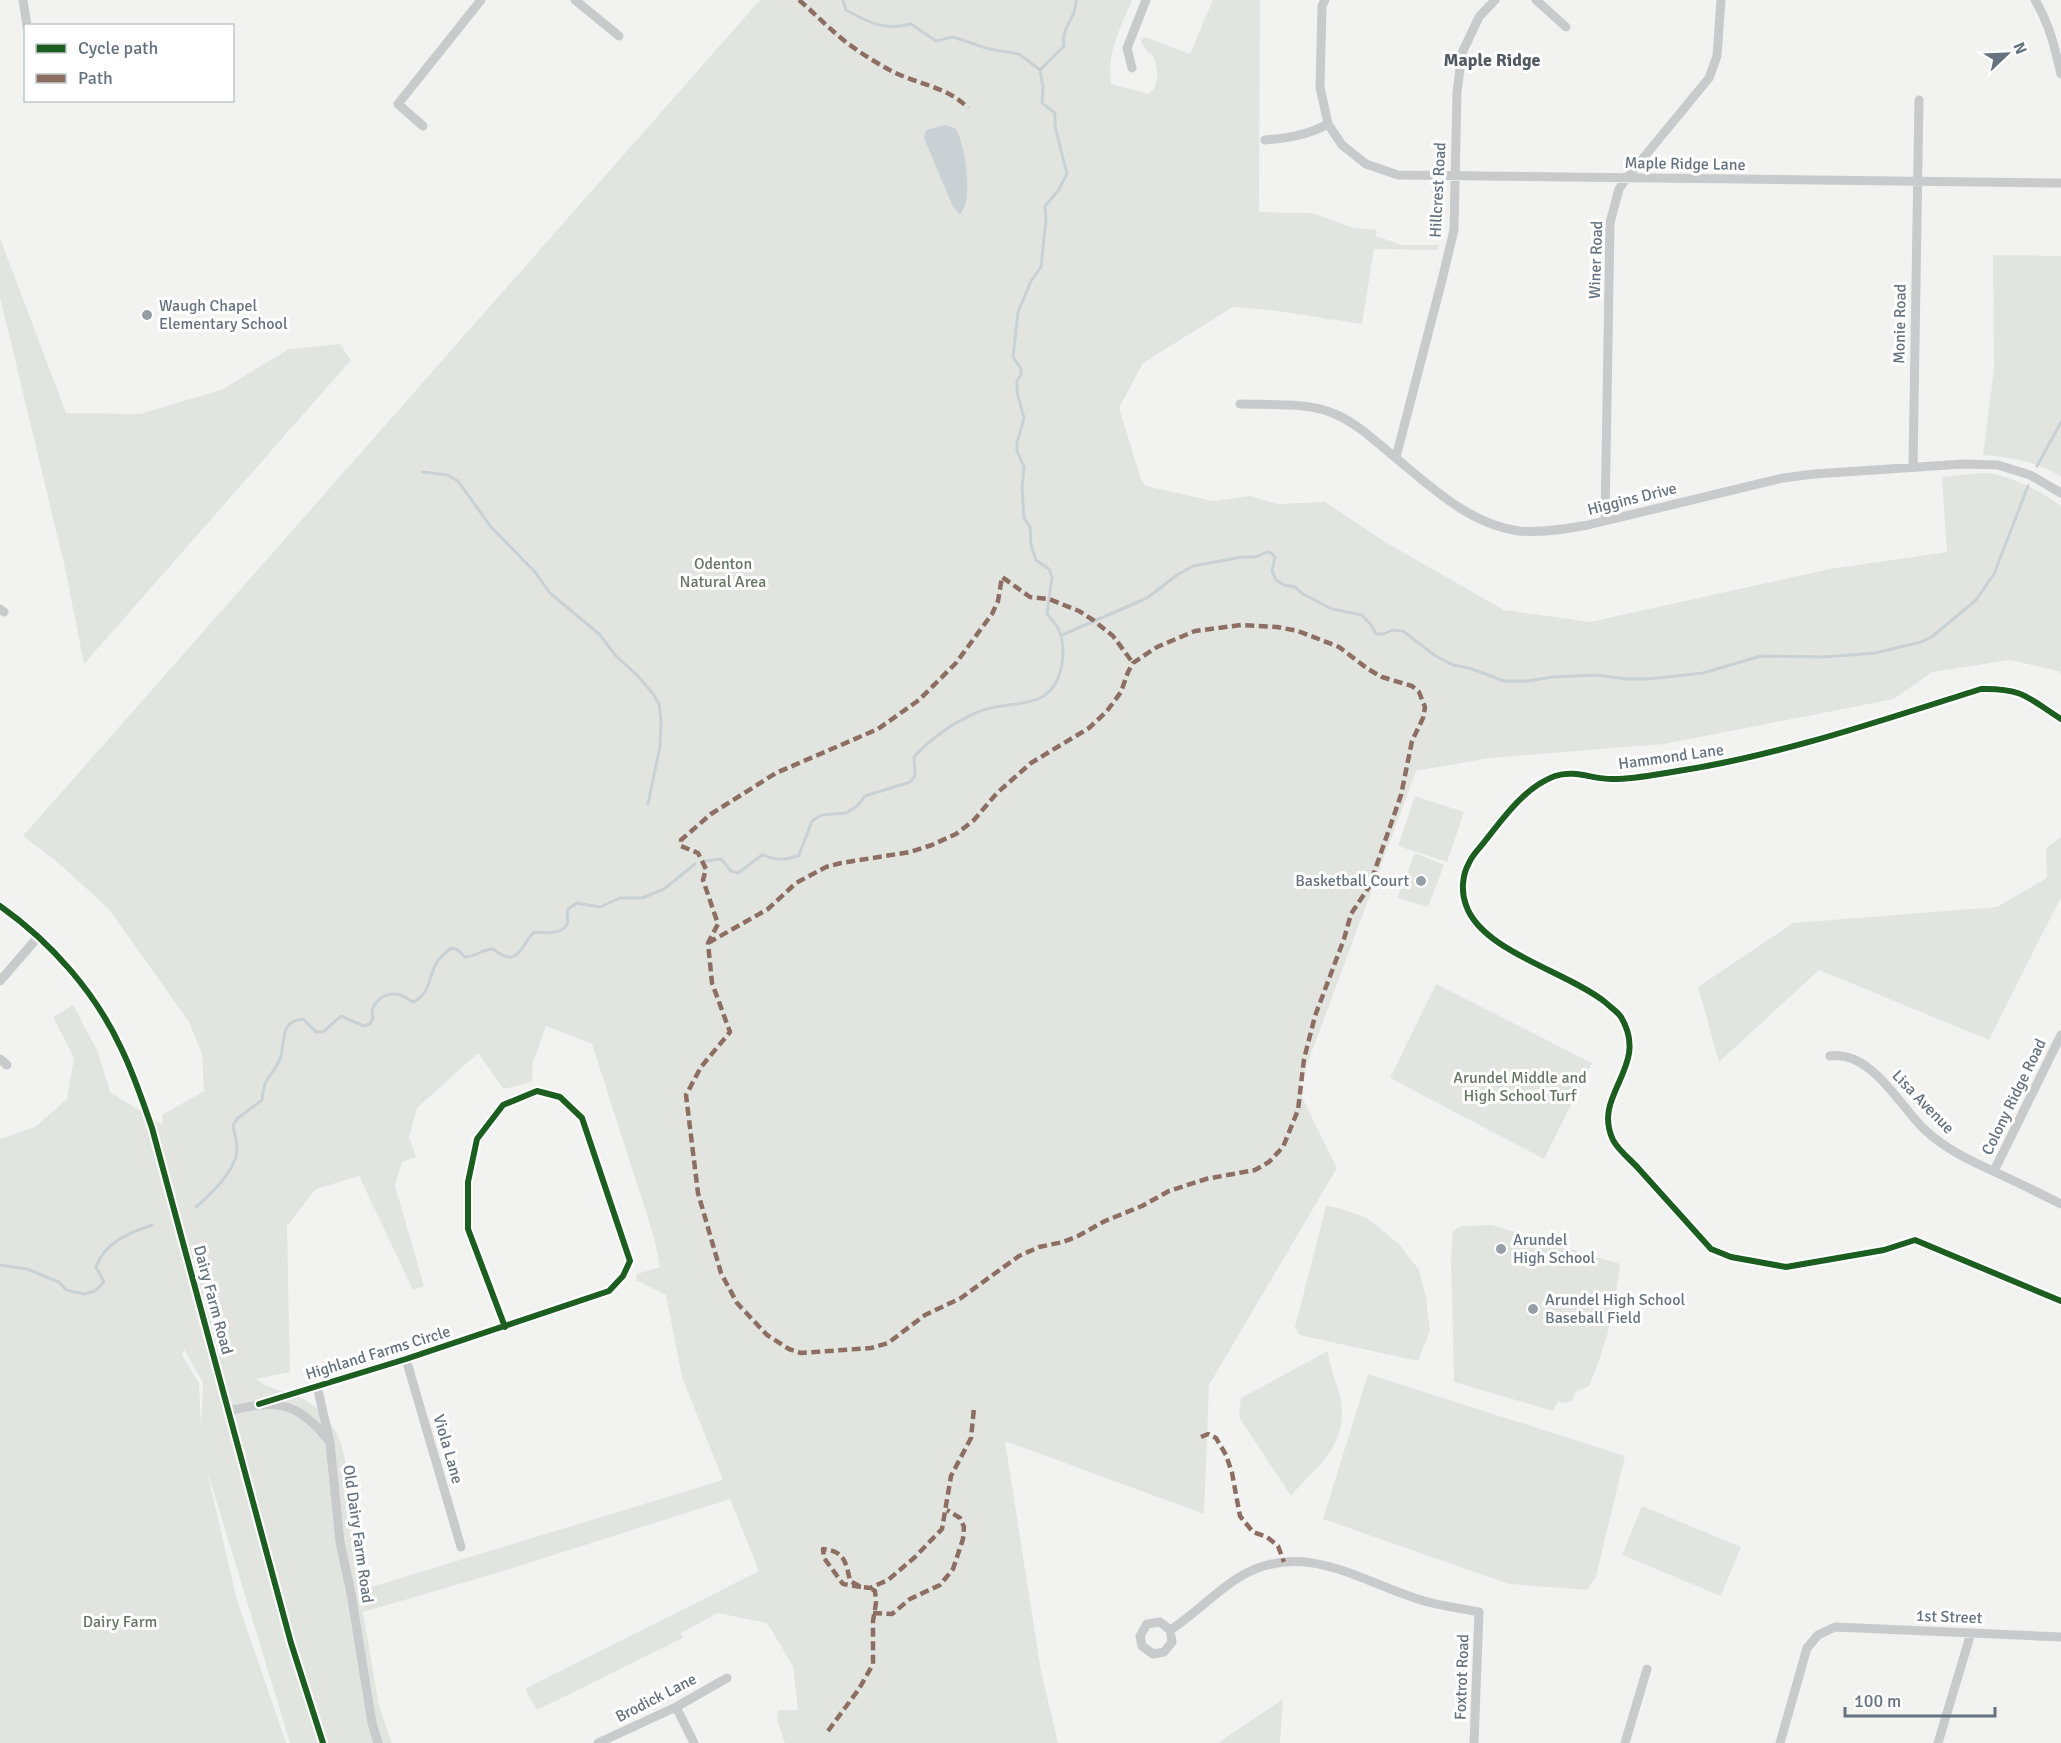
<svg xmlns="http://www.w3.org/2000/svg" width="2061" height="1743" font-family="Signika,sans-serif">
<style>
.green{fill:#e2e5df;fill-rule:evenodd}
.water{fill:#cad1d4}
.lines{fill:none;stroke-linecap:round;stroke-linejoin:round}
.stream{stroke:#cad1d4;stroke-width:3}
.minor{stroke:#c8cacb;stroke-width:9}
.quiet{stroke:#8d6e63;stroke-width:4.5;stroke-dasharray:9 4.5;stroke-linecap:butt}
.cycleway-casing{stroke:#fff;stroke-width:10}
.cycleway{stroke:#1b5e20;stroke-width:6}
.poi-dot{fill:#969fa7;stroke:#fff;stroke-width:2}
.labels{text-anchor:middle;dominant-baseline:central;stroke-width:6;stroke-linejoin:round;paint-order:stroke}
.street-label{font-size:16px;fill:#65727f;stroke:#fff}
.poi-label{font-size:16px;fill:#65727f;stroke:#fff;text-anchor:start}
.park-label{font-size:16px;fill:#667663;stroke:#fff}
.neighbourhood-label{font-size:18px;font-weight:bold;fill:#525b64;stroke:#fff}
</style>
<rect width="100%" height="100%" fill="#f2f3f1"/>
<path class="green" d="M760,0h372c-12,29 -25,51 -21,84l38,10c12,-11 9,-25 4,-39l-7,-4 -6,-12 5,-2 45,17 23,-54h47l-1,212 53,1 42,15 23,2 -1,6 26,9h37l-2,5 -63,-1 -12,75 -31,-5v2l-8,-3 -52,-8 -38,-3 -90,56 -24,45 22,71 5,7 67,15 37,-5 27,8 48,-2 62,41 117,67 86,12 240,-53 117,-17 -5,-75c14,-1 28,-4 42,-4 24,1 58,18 77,33v169l-3,-4 -48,-11 -78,12 -38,27 -230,45 -175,14 -73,13 -118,318 39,79 -128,217 -5,129 -199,-73 36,230 17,72h-273l-8,-23 1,-10h20l-5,-44 -26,-43 -49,-10 -37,20 2,5 -146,72 -12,-21 234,-118 -29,-72 -233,74 -134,39 16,94 13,37h-102l-84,-276 31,133 49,143h-286v-604l35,-12 32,-28 7,-41 -21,-41 20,-12 25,47 12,40 53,33 -1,-10 42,-24 -2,-37 -13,-32 -81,-114 -52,-47 -33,-25zM546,1026l46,18 62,193 6,30 -23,7 -1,6 30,15 16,82 41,103 -352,107 -9,-4c-4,-17 -9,-36 -11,-54 -7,-49 5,-92 -41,-126 -17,-12 -38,-11 -54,-24l34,-7 -3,-146 29,-37 43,-13 54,114 11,-4 -29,-100 7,-24 14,-5 -7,-20 8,-29 61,-55 26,36 28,-7 1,-20zM184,1349l19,34 -2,43 -2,-43 -17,-28z
M0,238l66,175 74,1 81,-24 68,-41 51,-5 11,16 -267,304 -19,-96 -65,-271z
M1993,255l68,1v221c-24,-16 -49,-19 -78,-22l11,-86z
M1415,796l49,16 -17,50 -49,-16z
M2061,837v60l-72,143 -170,-70 -100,92 -21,-75 95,-64 204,-16 50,-29 -1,-30z
M1415,853l29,12 -16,42 -31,-9z
M1436,984l156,79 -48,96 -154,-81z
M1326,1206l13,2 28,10 32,26 20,26 7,27 4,34 -12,30 -119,-26 -4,-8z
M1492,1225l128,39c-6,47 -12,78 -31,122l-13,6 -4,9 -7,2 -7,-2 -5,10 -99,-29 -3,-124 2,-27 8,-5z
M1328,1351c0,11 9,32 12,45 10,49 -21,67 -49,100l-52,-79 2,-19z
M1368,1374l257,82 -29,120 -9,14 -78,-6 -186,-65z
M1642,1506l99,41 -20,49 -99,-41z
M1283,1699l-3,44h-62z"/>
<path class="water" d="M945,125l11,4c9,15 18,73 4,85l-7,-7 -29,-69 2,-8z"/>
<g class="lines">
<path class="stream" d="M843,0l3,10c24,13 37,21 65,14l25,17 17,-4 36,12 30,5 21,16
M2037,466l24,-44
M423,472l24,3 11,6 33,46 44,45 15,21 49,41 17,22 21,19 17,20 5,9 2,16 -1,26 -12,58
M1062,635l85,-37 30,-23 16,-9 49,-9h14l11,-5 4,1 4,4 -3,14 4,9 8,5 11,2 8,7 29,15 30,6 9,10 5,9h8l8,-4 11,1 31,24 19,10 16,3 35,13h24l25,-4 43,-2 31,4h21l55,-6 58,-17 63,1 51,-4 46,-11 12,-6 43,-36 18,-26 34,-88
M705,861l16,-2 10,12 7,2 24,-18c14,5 23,6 37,0l13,-34 9,-6 25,-2 11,-7 8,-10 45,-14 5,-6 -1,-19c17,-19 41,-35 64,-45 19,-9 43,-5 62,-14 23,-11 28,-48 18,-70 -2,-5 -7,-9 -11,-14l5,-37 -3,-8 -13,-9 -5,-15 -1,-18 -6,-9 -2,-30 2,-21 -7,-16v-8l7,-25 -7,-26v-11l4,-6v-6l-8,-12 5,-45 13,-31 10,-14 5,-48 -1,-13 13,-15 9,-17 -12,-48v-13l-13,-10 1,-15 -3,-18 24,-24c-3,-22 12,-25 12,-46
M196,1207c15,-13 41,-37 41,-58 0,-8 -3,-16 -4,-24l5,-7 24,-18c2,-24 8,-20 17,-39 8,-15 -2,-40 24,-42l13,13h7l18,-16 23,10 6,-2 3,-6c-4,-13 9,-25 23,-24 6,0 12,5 17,8 17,-7 16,-27 24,-40 4,-6 9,-10 14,-14l7,2 7,7c11,0 17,-8 28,-8 25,20 26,-1 41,-17 10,1 28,3 33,-8 2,-4 -1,-9 1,-15l9,-6 23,4 20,-9h22l22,-9 31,-25
M0,1265l27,4 32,13 7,8 18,4 11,-3 9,-9 -8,-15c9,-25 33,-34 56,-42"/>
<path class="minor" d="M23,0l4,26
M575,0l44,36
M1325,0l-3,6 -2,81 8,37 14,21 24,19 32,11 663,8
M1536,0l30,27
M2035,0c14,23 20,48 26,74
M1132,68l-5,-20 19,-48
M423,126l-25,-22 83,-104
M1265,140c23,-2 43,-5 63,-16
M1240,404c28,1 69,-2 95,10 21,9 38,25 56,40 38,31 77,70 128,77 23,2 47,-2 69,-6l195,-47 31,-4 149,-10 35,1 32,10 31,18
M1396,457l46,-177 12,-50 3,-138 5,-39 17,-36 16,-17
M1913,467l6,-367
M1605,520l5,-297 9,-34 7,-10 83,-101 8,-22 4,-56
M0,609l4,3
M2061,719c-33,-21 -38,-31 -80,-30 -99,31 -199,66 -303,82 -20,3 -43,8 -64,8 -20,1 -39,-10 -59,-3 -30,11 -51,41 -70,65 -5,7 -13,14 -16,22 -7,12 -8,29 -3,42 15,46 102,67 139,97 5,5 12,9 16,15 30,50 -30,77 -8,123 5,10 18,20 25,28 24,27 49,54 73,81l20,8 55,10 98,-17 31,-10 146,61
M0,906c51,36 96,87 122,144 12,25 21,52 30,78l139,515 32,100
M0,981l38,-44
M1830,1056c41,-6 69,49 94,73 21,20 45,31 71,43 22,10 44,21 66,32
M0,1059l7,6
M1994,1171l67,-136
M406,1359l55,188
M317,1386l13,57 10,99 11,51 21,130 6,20
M259,1404l147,-45 203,-68 14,-15 7,-15 -48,-143 -22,-21 -23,-6 -34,14 -26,34 -9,43v47l37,98
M229,1411c48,-12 68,-10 100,30
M1170,1630l2,12 -8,10 -11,2 -11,-8 -2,-10 7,-12 13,-2 10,8c26,-16 46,-40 73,-55 63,-35 118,7 178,25 19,6 39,8 58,12l-5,131
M676,1707l18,36
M598,1743l78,-36 51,-29
M1625,1743l22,-74
M1780,1743l27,-95 11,-13 17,-8 226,10
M1938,1743l33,-110"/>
<path class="quiet" d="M799,0c12,10 22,21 34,31 15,14 35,27 53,37 27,16 60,17 82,40
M708,943l60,-34 28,-26 30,-16 15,-4 69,-11 22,-7 24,-11 18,-14 23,-27 34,-30 58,-35 18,-17 14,-19 7,-20 5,-9 24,-16 38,-16 46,-6 36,2 21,4 41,16 29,22 14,8 30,9 7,6 6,15 -2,11 -11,23 -11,54 -32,92 -18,27 -7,25 -29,77 -11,43 -6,51 -15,37 -14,15 -14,8 -49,9 -37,12 -27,15 -37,15 -27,15 -15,6 -24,5 -20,9 -58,42 -36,17 -37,28 -17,5 -70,5 -12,-4 -22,-14 -30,-32 -16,-30 -23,-80 -12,-98 15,-28 29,-35 -18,-49 -4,-40 10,-19 -15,-44 3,-11 -8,-16 -17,-7v-6l30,-26 65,-41 102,-44 41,-29 37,-37 36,-49 6,-13 4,-24 28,20 19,2 30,12 14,9 20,16 20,27
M1201,1437l7,-3 8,4 10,17 6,18 8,43 13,16 14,5 11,9 6,16
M861,1587l-18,-3 -19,-26 -1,-9c22,2 23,14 27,32l11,6 9,1 18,-8 27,-23 27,-28 9,-53 20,-38 3,-30
M873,1613l19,1 18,-15 30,-14 13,-16 10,-30 1,-12 -4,-9 -13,-8
M828,1731l31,-42 14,-25v-43l3,-18 -1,-12 -5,-3"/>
<g class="cycleway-casing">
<path id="cycleway" d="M2061,719c-33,-21 -38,-31 -80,-30 -99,31 -199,66 -303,82 -20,3 -43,8 -64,8 -20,1 -39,-10 -59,-3 -30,11 -51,41 -70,65 -5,7 -13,14 -16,22 -7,12 -8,29 -3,42 15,46 102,67 139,97 5,5 12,9 16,15 30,50 -30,77 -8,123 5,10 18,20 25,28 24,27 49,54 73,81l20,8 55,10 98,-17 31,-10 146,61
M0,906c51,36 96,87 122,144 12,25 21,52 30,78l139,515 32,100
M259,1404l147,-45 203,-68 14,-15 7,-15 -48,-143 -22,-21 -23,-6 -34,14 -26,34 -9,43v47l37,98"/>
</g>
<use href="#cycleway" class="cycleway"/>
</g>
<g class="poi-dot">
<circle cx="147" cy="315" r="6"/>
<circle cx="1421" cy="881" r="6"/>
<circle cx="1501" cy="1249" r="6"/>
<circle cx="1533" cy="1309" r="6"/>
</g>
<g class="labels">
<g class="street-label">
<text transform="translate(1685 164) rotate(1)">Maple Ridge Lane</text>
<text transform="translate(1438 190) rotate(-87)">Hillcrest Road</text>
<text transform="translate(1596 260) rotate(-88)">Winer Road</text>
<text transform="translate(1900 324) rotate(-89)">Monie Road</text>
<text transform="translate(1632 499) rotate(-14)">Higgins Drive</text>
<text transform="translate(1671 757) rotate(-8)">Hammond Lane</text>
<text transform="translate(2014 1097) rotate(-64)">Colony Ridge Road</text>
<text transform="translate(1923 1102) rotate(46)">Lisa Avenue</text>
<text transform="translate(213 1300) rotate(75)">Dairy Farm Road</text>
<text transform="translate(378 1353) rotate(-17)">Highland Farms Circle</text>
<text transform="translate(448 1449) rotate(74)">Viola Lane</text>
<text transform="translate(358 1534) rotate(82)">Old Dairy Farm Road</text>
<text transform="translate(1949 1617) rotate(2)">1st Street</text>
<text transform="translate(1462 1677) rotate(-88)">Foxtrot Road</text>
<text transform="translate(656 1698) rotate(-27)">Brodick Lane</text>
</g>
<g class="poi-label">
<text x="159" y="306">Waugh Chapel<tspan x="159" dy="18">Elementary School</tspan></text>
<text x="1409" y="881" text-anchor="end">Basketball Court</text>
<text x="1513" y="1240">Arundel<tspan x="1513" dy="18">High School</tspan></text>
<text x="1545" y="1300">Arundel High School<tspan x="1545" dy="18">Baseball Field</tspan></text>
</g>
<g class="park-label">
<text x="723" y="564">Odenton<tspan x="723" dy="18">Natural Area</tspan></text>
<text x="1520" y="1078">Arundel Middle and<tspan x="1520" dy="18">High School Turf</tspan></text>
<text x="120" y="1622">Dairy Farm</text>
</g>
<g class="neighbourhood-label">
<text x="1492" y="60">Maple Ridge</text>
</g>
</g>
<rect x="24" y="24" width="210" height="78" fill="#ffffff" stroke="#c1c7cc" stroke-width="1.5"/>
<rect x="36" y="44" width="30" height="9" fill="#1b5e20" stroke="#c1c7cc" stroke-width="1.5"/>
<text x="78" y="54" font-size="18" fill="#65727f">Cycle path</text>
<rect x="36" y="74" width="30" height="9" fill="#8d6e63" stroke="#c1c7cc" stroke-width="1.5"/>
<text x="78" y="84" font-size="18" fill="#65727f">Path</text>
<g transform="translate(2007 54) rotate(67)" stroke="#ffffff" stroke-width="4.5" paint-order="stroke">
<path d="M0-4.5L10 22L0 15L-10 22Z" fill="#65727f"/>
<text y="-9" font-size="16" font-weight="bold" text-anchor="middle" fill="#65727f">N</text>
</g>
<path d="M1845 1707v9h150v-9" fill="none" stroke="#65727f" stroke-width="3"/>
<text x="1854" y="1707" font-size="18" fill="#65727f" stroke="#ffffff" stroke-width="4.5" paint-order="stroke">100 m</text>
</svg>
